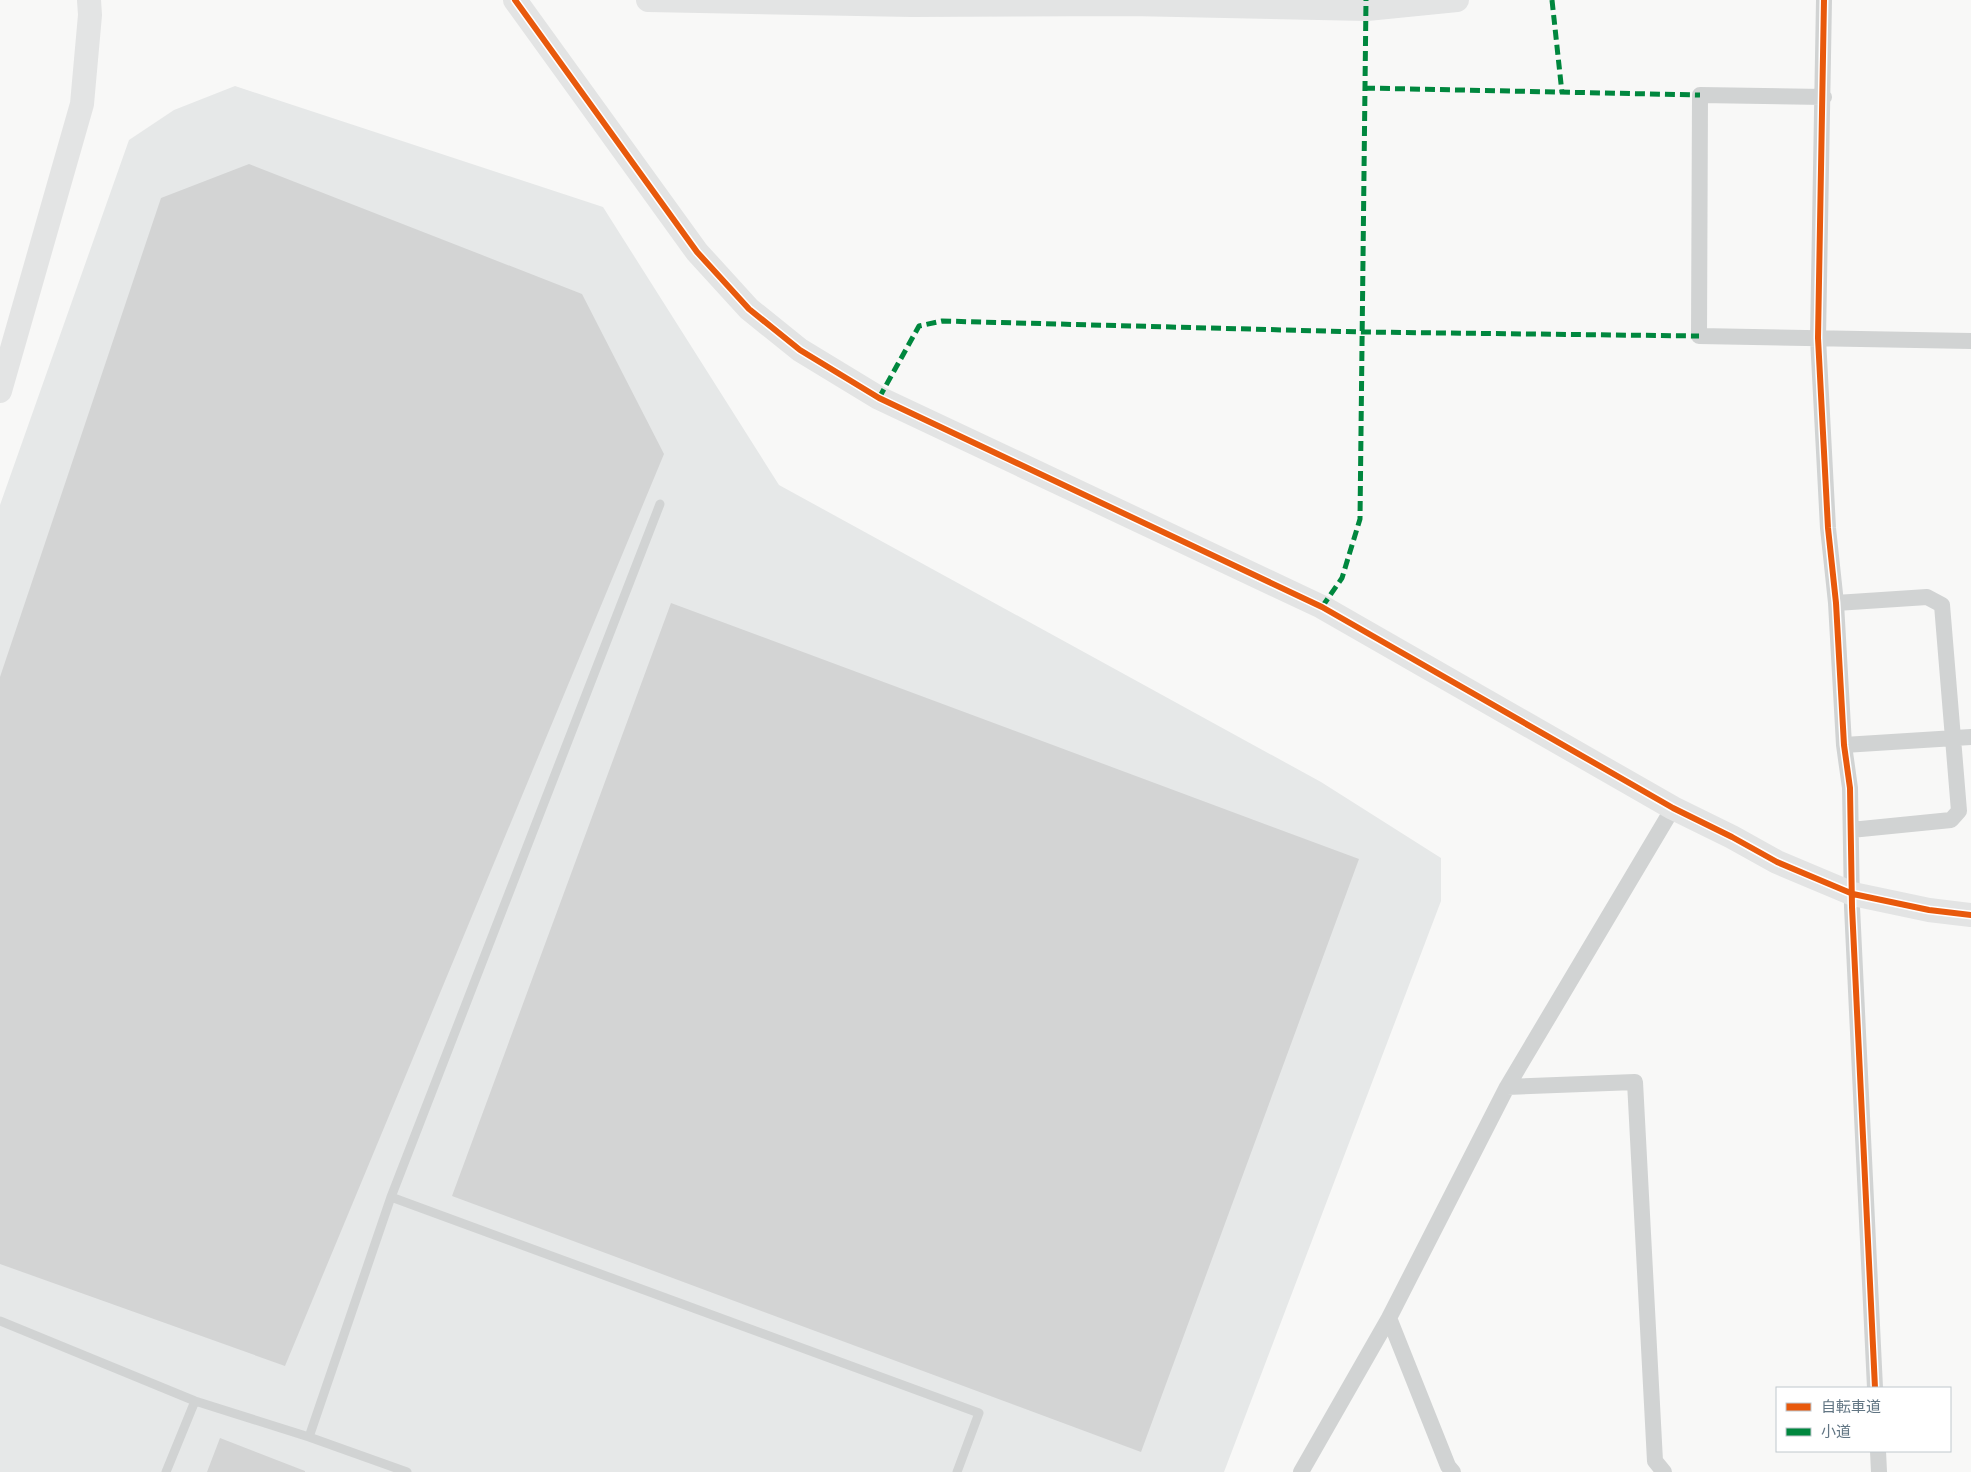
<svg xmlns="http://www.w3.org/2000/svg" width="1971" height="1472" font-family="Ubuntu,'Noto Sans JP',sans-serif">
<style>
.built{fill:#e6e8e8}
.building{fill:#d3d4d4}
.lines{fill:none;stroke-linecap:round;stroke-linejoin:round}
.lane{stroke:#d1d3d3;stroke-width:9}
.street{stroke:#d1d3d3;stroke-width:16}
.secondary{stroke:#e3e4e4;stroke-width:24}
.quiet{stroke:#00873e;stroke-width:5;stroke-dasharray:10 5;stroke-linecap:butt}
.cycleway-casing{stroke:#fff;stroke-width:9}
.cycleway{stroke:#e8590c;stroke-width:6}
</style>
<rect width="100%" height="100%" fill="#f8f8f7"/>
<path class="built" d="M235,86l368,121 176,278 542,297 120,76v43l-217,571h-1224v-967l129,-365 45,-30z"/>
<path class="building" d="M249,164l333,130 82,160 -379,912 -285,-102v-587l161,-479z
M671,603l688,256 -218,593 -689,-256z
M220,1438l85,33v1h-98z"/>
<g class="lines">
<path class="lane" d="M391,1197l588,216 -22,59
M0,1321l195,80 114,36 98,35
M309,1437l82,-240 269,-693
M166,1472l29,-71"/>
<path class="street" d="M1824,0l-6,338 10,190 8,75 8,142 6,43 2,119 23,481
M1824,97l-124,-2 -1,241 272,5
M1836,603l91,-6 15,8 17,206 -8,9 -100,10
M1844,745l127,-8
M1507,1087l128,-5 20,379 9,11
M1389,1318l59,148 5,6
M1878,1451l1,21
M1301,1472l88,-154 118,-231 166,-279"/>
<path class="secondary" d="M515,0l182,252 52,57 51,41 79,48 443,209 351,201 59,29 45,25 76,32 76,16 42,5
M648,0l264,5 218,-1 237,5 90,-9
M0,391l82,-287 8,-89 -1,-15"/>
<path class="quiet" d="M1552,0l10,93
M1365,88l335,7
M879,398l40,-72 23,-5 420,11 337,4
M1322,607l20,-29 18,-59 6,-519"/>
<g class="cycleway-casing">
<path id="cycleway" d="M515,0l182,252 52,57 51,41 79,48 443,209 351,201 59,29 45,25 76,32 76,16 42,5
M1824,0l-6,338 10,190 8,75 8,142 6,43 2,119 23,481"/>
</g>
<use href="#cycleway" class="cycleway"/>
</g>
<rect x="1776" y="1387" width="175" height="65" fill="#ffffff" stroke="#c0c8cd"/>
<rect x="1786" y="1403" width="25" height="8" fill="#e8590c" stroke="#c0c8cd"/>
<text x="1821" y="1412" font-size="15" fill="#617583">自転車道</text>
<rect x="1786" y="1428" width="25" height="8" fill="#00873e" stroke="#c0c8cd"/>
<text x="1821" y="1437" font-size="15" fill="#617583">小道</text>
</svg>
